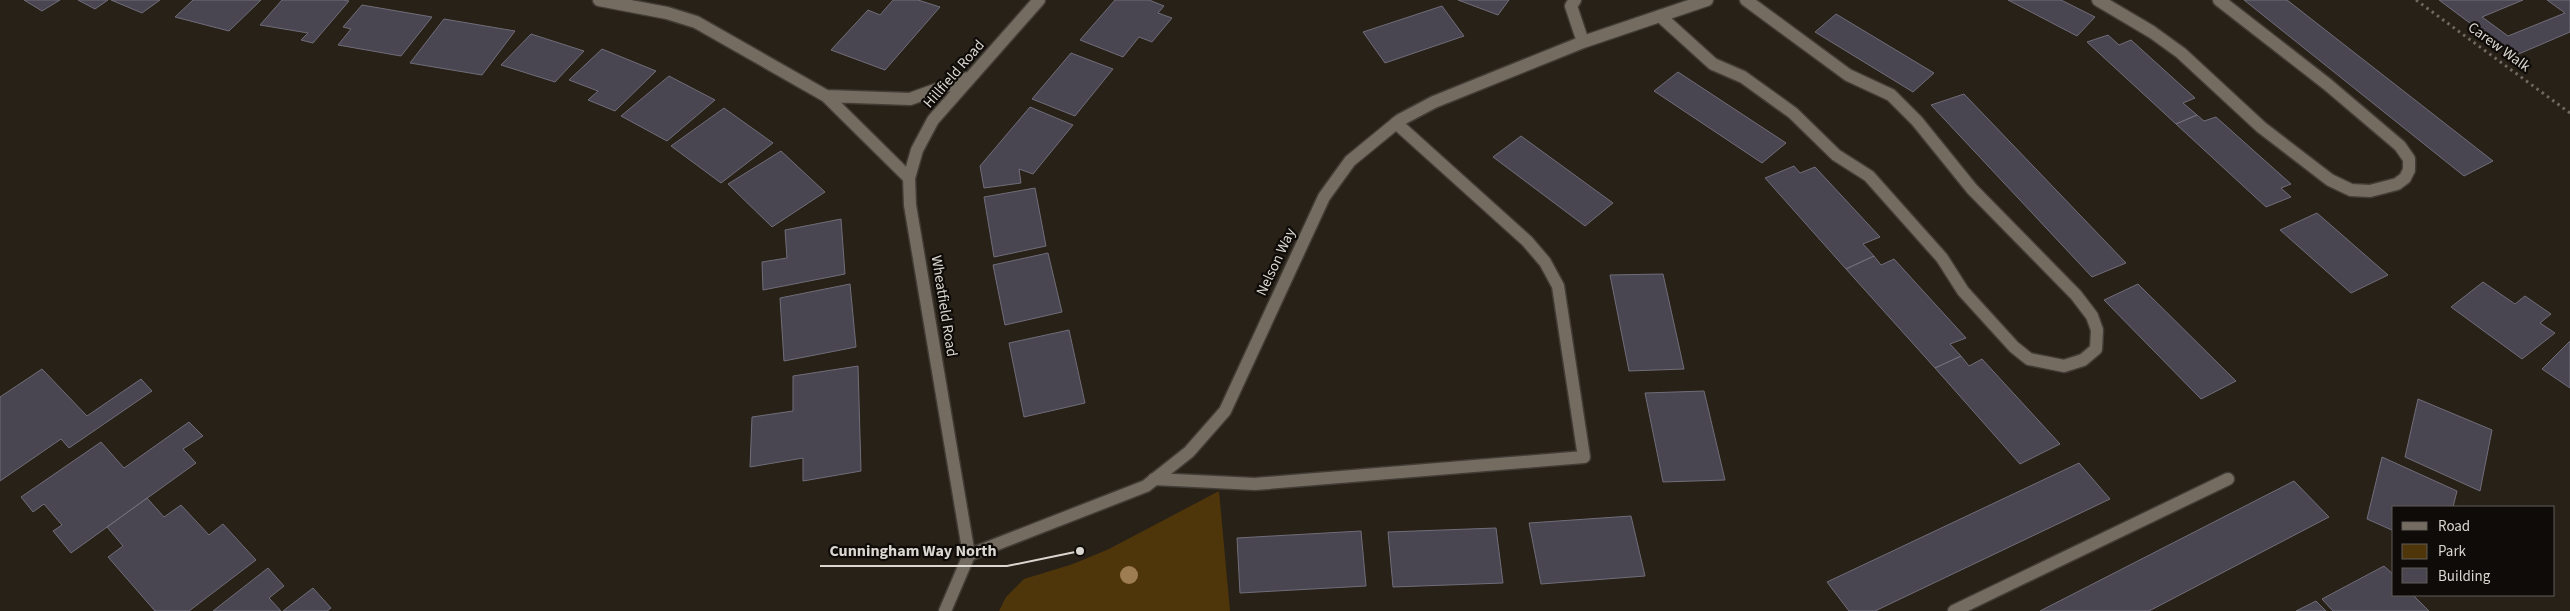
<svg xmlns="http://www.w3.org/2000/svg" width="2570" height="611" font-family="'Source Sans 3',sans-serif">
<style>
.green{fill:#4f360a}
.building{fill:#494651;stroke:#706d79}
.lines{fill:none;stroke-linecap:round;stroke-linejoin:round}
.lane-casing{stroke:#413c35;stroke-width:15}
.street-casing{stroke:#413c35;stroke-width:15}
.path{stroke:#6f6961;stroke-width:3;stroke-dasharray:2.5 4;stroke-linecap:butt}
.lane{stroke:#746c61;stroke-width:12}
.street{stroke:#746c61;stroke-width:12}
.tree{fill:#9d7d51}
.labels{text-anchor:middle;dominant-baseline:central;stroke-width:4.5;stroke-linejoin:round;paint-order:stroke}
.street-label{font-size:15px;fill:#dbd6d0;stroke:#0e0b08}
.leader{fill:none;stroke:#dbd6d0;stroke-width:2}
.callout-dot{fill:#dbd6d0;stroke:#0e0b08;stroke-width:2}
.callout-label{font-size:16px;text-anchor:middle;font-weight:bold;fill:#dbd6d0;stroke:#0e0b08;stroke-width:4.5;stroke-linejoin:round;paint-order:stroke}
</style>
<rect width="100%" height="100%" fill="#282118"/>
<path class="green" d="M1219,491l11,120h-231l7,-14 18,-18 49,-15 36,-15z"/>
<path class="building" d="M24,0h36l-18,11z
M78,0h30l-13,9z
M111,0h49l-18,13z
M193,0h68l-32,31 -54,-14z
M282,0h61l6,1 -36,42 -12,-3 7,-7 -48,-8z
M893,0h25l22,7 -55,63 -54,-20 37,-40 12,5z
M1115,0h34l15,6 -6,7 14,5 -20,24 -13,-5 -16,20 -43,-17z
M1458,0h51l-11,15z
M2008,0h53l34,17 -18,19z
M2244,0h43l206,161 -29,15z
M2439,0h84l-41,17 26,19 57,-23 -18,-13h23v32l-56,24z
M362,5l70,12 -31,39 -63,-11 13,-16 -8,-2z
M1442,6l22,30 -79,27 -22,-31z
M1836,14l98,59 -21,19 -98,-60z
M444,19l71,12 -33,44 -72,-12z
M531,34l53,17 -29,31 -54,-17z
M2108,35l11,10 12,-5 64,58 -12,5 14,12 -21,9 -89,-82z
M602,49l54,22 -41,40 -27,-11 10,-9 -29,-11z
M1071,53l42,16 -38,47 -43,-17z
M1678,72l108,71 -24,20 -108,-72z
M669,76l46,24 -48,41 -46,-25z
M1964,94l162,169 -34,14 -161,-172z
M1030,107l43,18 -40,49 -14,-5 2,14 -37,5 -4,-22z
M724,108l49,35 -52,40 -50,-37z
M2197,115l7,6 12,-4 75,67 -10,4 10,9 -25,10 -90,-83z
M1521,136l92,67 -28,23 -92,-69z
M781,151l44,41 -53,35 -44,-43z
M1794,166l6,7 15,-6 65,70 -17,7 11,12 -28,13 -81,-91z
M1035,188l11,58 -52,11 -10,-60z
M2317,213l71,62 -37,18 -71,-63z
M841,219l4,55 -82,16 -1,-28 25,-4 -2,-28z
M1048,253l14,59 -57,13 -12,-60z
M1874,256l7,9 13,-6 72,79 -16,6 11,12 -26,12 -89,-99z
M1663,274l21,95 -55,2 -19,-96z
M2483,282l32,22 10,-8 26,18 -11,9 15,10 -33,26 -71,-52z
M850,284l6,63 -72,14 -4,-63z
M2138,284l98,97 -35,18 -97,-99z
M1069,330l16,73 -61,14 -15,-74z
M2570,341v47l-28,-19z
M1961,356l8,10 13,-7 78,85 -40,20 -85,-96z
M858,366l3,105 -58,10v-23l-53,9 2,-50 41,-6v-35z
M42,369l45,47 54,-37 11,12 -83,57 -8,-9 -61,42v-84z
M1704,391l21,89 -62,2 -18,-89z
M2418,399l74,31 -12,61 -75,-34z
M189,422l14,14 -20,13 13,14 -125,90 -18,-22 9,-6 -18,-21 -11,8 -12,-15 80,-55 23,26z
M2382,457l75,34 -4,16h-59v24l-27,-12z
M2079,463l31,36 -235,112h-26l-22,-29z
M2294,481l35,36 -180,94h-109z
M147,498l17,19 17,-12 28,30 14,-11 33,36 -67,51h-34l-47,-54 15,-11 -16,-19z
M1631,516l14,60 -104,8 -12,-61z
M1496,528l7,55 -110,4 -5,-55z
M1361,531l5,55 -126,7 -3,-55z
M2384,566l10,9v20h19l16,16h-96l-11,-12z
M268,568l16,18 -15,12 12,13h-68z
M313,588l18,20 -4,3h-44z
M2316,601l10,10h-30z"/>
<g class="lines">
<g class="lane-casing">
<path id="lane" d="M2098,0l54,32 29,21 80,74 69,53 21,10 19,1 27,-7 8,-6 4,-8v-11l-9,-13 -73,-62 -108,-84
M1660,16l53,48 30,13 50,36 43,42 33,21 73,82 21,33 51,56 15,12 35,7 19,-6 13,-11 1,-19 -5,-14 -16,-21 -104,-106 -55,-68 -26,-26 -43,-20 -102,-75
M1154,479l101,5 329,-27 -26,-171 -13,-24 -18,-21 -131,-118
M1954,611l274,-132"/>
</g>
<g class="street-casing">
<path id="street" d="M599,0l68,13 29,9 130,74 83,82 1,27 59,350
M1575,0l-4,6 12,36
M826,96l84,3 58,-21
M909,178l8,-28 16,-30 106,-120
M945,611l24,-56 177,-69 43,-34 36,-41 99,-214 26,-36 50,-41 34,-18 149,-60 124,-42"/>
</g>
<path class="path" d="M2416,0l154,113"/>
<use href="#lane" class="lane"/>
<use href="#street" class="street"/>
</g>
<circle class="tree" cx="1129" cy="575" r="9"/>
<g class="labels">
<g class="street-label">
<text transform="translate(2499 47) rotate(36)">Carew Walk</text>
<text transform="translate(954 74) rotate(-49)">Hillfield Road</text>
<text transform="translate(1276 262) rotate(-65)">Nelson Way</text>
<text transform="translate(944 306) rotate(81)">Wheatfield Road</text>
</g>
</g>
<path class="leader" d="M1080 551L1007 566H820"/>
<circle class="callout-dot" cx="1080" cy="551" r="5"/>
<g class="callout-label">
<text x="913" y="556">Cunningham Way North</text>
</g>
<rect x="2392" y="506" width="162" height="90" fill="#0e0b08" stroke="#605c58"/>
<rect x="2402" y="522" width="25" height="8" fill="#746c61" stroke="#605c58"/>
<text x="2438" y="531" font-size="15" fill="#dbd6d0">Road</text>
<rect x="2402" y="544" width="25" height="15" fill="#4f360a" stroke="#605c58"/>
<text x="2438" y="556" font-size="15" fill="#dbd6d0">Park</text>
<rect x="2402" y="568" width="25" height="15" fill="#494651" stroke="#605c58"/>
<text x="2438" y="581" font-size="15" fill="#dbd6d0">Building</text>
</svg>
